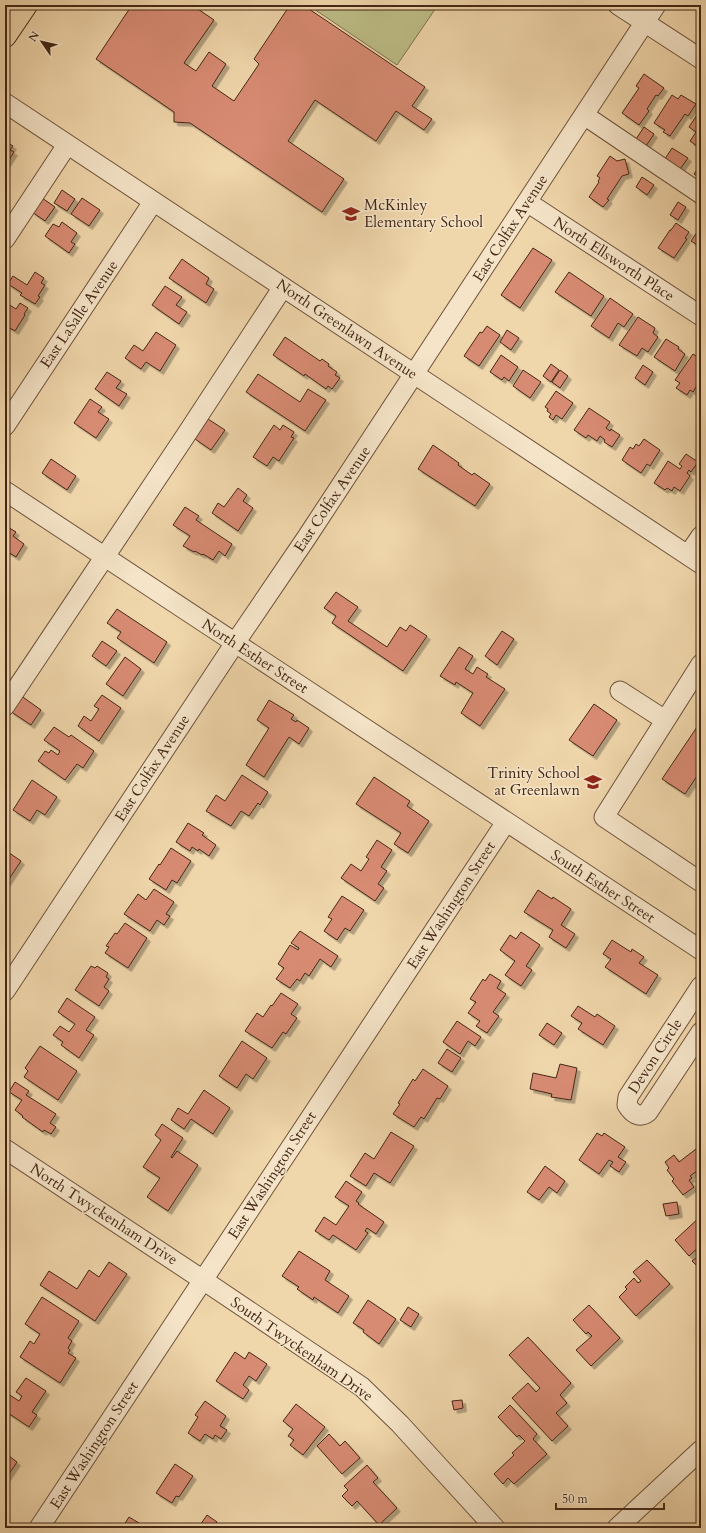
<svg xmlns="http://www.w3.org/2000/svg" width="706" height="1533" font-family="Cardo,serif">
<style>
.green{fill:#bdbd87;stroke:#80724e}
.building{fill:#d88b73;stroke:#432716;filter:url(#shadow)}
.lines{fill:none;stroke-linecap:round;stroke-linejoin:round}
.minor-casing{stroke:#6e533b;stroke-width:21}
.major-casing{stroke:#432716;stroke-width:24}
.minor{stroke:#f5e4c8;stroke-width:19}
.major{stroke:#f0d6ab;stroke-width:22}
.labels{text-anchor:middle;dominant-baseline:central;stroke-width:3;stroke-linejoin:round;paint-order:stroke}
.poi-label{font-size:15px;fill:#432716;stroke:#f5e4c8;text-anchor:start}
.street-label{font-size:15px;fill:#432716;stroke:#f5e4c8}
</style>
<defs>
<filter id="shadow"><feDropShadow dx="3.5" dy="3.5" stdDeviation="0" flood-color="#0004"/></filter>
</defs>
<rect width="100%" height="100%" fill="#f0d6ab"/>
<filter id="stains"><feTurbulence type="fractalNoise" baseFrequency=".005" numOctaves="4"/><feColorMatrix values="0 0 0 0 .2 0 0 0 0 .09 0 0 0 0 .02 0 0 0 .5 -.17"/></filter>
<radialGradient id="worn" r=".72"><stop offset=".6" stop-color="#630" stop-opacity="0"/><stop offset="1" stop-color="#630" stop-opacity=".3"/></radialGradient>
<path class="green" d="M308,5h130l-41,60z"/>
<path class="building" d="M132,5h60l22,15 -30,43 12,8 13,-19 17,12 -14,22 22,15 25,-37 -5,-5 36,-54h13l122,82 -13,19 20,13 -8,11 -28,-19 -20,30 -61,-41 -27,41 56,38 -22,33 -132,-89 -16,-1v-10l-78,-53z
M694,5h7v7l-8,-5z
M644,74l20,14 -6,8 -2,-1 -9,14 2,2 -10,14 -17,-12 17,-25 -3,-2z
M672,95l6,4 3,-4 15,9 -8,12 -3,-2 -15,22 -7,-4 2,-2 -11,-7z
M699,112l2,1v36l-11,-8 6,-9 -7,-5z
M644,127l10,7 -8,12 -10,-7z
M5,141l8,5 -3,4 4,2 -9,14z
M672,148l16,10 -10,14 -15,-10z
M610,156l7,5 8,-2 4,15 -7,2 -15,23 2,1 -6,7 -14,-10 10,-15 -1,-1 2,-3 -3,-2z
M699,167l2,1v11l-7,-5z
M642,177l12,8 -7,10 -11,-8z
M62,190l13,9 -8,12 -13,-8z
M42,198l13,9 -10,14 -13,-9z
M82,198l18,12 -11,16 -18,-12z
M678,202l8,5 -8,13 -8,-5z
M62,222l15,11 -6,9 4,2 -6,9 -24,-17 8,-12 6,3z
M676,223l13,9 -4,6 2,1 -13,19 -16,-10 12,-18h1z
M701,226v18l-2,2 -8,-5z
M533,248l19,12 -32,48 -19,-13z
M182,259l27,19 -3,6 8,5 -8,14 -37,-25z
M35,272l9,6 -3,5 4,2 -7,11 2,1 -5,7 -15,-9 2,-2 -14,-9 5,-8 14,9z
M569,272l35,24 -13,20 -36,-24z
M165,286l17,11 -6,8 11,7 -8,12 -27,-19z
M610,298l23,16 -9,13 -6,-4 -9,15 -18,-12z
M5,302l11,7 4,-6 8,5 -4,6 1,1 -10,16 -10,-6z
M638,317l17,11 -2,5 5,4 -10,15 -6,-4 -5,8 -18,-11z
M487,326l13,9 -21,31 -15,-10 16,-24 2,1z
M507,330l12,8 -8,12 -11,-8z
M156,332l20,13 -16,26 -14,-9 -5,7 -16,-11 9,-13 9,6z
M285,337l35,24 2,-2 7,5 -1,2 9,6 -2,3 5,3 -8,11 -4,-3 -2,3 -21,-15 -1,2 -31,-21z
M666,339l13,8 -1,2 7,5 -10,17 -21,-14z
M693,354l8,5v24l-2,-1 -6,10 -3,-2 -3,5 -11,-7 4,-5 -5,-3z
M501,355l17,12 -9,14 -5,-4 -2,3 -12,-8z
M551,364l8,6 -8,12 -8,-6z
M643,365l10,7 -8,13 -10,-7z
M523,370l18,12 -11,16 -17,-12z
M560,370l8,6 -8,12 -8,-6z
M107,372l14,9 -5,7 11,6 -8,12 -24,-17z
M258,374l42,28 8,-13 18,11 -21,31 -59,-39z
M556,391l17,12 -11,16 -6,-4 -3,5 -4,-3 2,-3 -4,-3 1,-2 -3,-2z
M90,399l12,8 -4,5 11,7 -13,19 -22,-15z
M589,408l21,14 -4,6 4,3 1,-2 9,6 -8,12 -8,-5 1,-2 -5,-4 -3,5 -9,-6 -2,3 -12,-8z
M208,419l17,11 -14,20 -16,-11z
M274,425l6,5 3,-5 11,7 -3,5 3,1 -15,23 -6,-4 -6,9 -14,-9z
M644,439l16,11 -10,16 -3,-2 -6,9 -19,-13 8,-13 3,2 3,-5 3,2z
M433,445l26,18 -1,2 14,10 2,-2 16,11 -15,22 -57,-37z
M686,454l12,8 -7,10 -2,-2 -2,3 3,3 -10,15 -6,-4 -2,4 -5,-3 -2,2 -11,-7 14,-22 12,8 2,-3 -3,-2z
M51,459l25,17 -9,14 -25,-17z
M238,488l9,7 -4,6 10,7 -15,23 -26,-18 6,-10 6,4z
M185,507l14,9 -3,4 36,24 -7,12 -6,-5 -6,9 -10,-6 -1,1 -7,-4 -1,1 -11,-6 7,-10 -17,-11z
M6,526l10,6 -3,4 11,8 -8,13 -11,-7v-22z
M336,592l22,15 -10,14 39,26 13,-20 6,4 4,-6 17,11 -24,35 -71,-48 4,-7 -12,-8z
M117,609l50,33 -13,21 -37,-25 4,-6 -14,-9z
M502,631l12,8 -17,26 -12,-9z
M102,641l15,10 -11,15 -14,-10z
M459,647l14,9 -8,13 8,5 4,-7 11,7 -2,3 19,12 -25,37 -19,-13 12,-20 -17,-11 -1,3 -15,-9z
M125,657l16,12 -18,27 -17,-12z
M20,695l21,15 -10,15 -21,-14z
M102,695l19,13 -22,33 -21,-15 6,-10 7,5 8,-12 -5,-3z
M269,700l25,15 -3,4 5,3 1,-2 12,8 -10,16 -10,-7 -25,40 -18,-12 23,-37 -12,-8z
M594,704l23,16 -24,36 -24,-16z
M701,721v49l-16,24 -23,-15z
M54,727l15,10 2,-2 23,16 -11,17 -6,-4 -12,16 -27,-19 7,-10 4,2 2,-3 7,5 2,-4 -16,-11z
M242,775l26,17 -8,13 -2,-2 -9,13 -8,-5 -10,15 -25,-15 10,-16 9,6z
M374,777l36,24 -3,5 22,15 -21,32 -14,-9 7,-11 -45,-29z
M32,780l25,17 -12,18 -8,-5 -7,11 -17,-11z
M188,823l16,10 -2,2 14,10 -7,11 -10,-7 -1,2 -6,-4 -2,4 -14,-9z
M377,840l15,10 -11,17 6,4 -9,13 6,4 -9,13 -34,-23 10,-14 10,7 8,-12 -3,-2z
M171,848l20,13 -14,22 -5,-3 -6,10 -17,-11 10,-15 1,1z
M5,850l16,11 -16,24z
M154,889l20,13 -8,12 4,2 -6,9 -7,-5 -7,11 -26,-17 14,-20 8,6z
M538,890l14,9 1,-2 18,12 -10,16 14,9 -9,14 -17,-11 4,-7 -29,-18z
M342,896l22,14 -14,21 -5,-3 -8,12 -13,-9 8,-12 -4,-2z
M125,923l22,15 -19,30 -23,-15 4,-6 -3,-1 9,-13 2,1z
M300,931l38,25 -7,11 -11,-8 -11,17 -4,-3 -5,8 -3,-2 -7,9 -14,-9 8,-11 -6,-4 12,-19 8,5 1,-2 -8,-5z
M521,932l19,13 -14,21 6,4 -11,16 -16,-11 10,-14 -15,-11 10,-15 6,4z
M612,940l19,12 1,-3 12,8 -5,6 19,12 -12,19 -41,-27 6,-8 -8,-5z
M91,966l4,2 2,-2 11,7 -2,4 3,2 -5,8 5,4 -10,15 -24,-16z
M490,974l11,7 -4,7 9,6 -13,18 6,4 -12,17 -11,-7 4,-5 -12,-8 8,-11 -6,-3 13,-20 2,2z
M281,993l17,11 -7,10 6,4 -11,16 -3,-2 -11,16 -27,-17 12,-18 6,4 8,-12 1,1z
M67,998l28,19 -9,13 8,5 -15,23 -18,-13 2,-3 -10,-7 7,-9 9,6 6,-8 -17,-12z
M578,1006l17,11 2,-3 18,12 -12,19 -25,-16 4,-6 -11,-7z
M457,1021l24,16 -6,9 -7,-5 -8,13 -17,-12z
M547,1023l15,10 -8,12 -15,-10z
M242,1041l25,17 -14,21 -7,-5 -9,14 -18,-12z
M40,1046l37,25 -19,29 -34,-23 4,-6 -3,-3z
M447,1049l14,9 -9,14 -14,-9z
M560,1064l17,4 -6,32 -20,-3 1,-3 -22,-5 3,-16 23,5z
M423,1069l25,17 -8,13 -3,-1 -13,21 -3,-2 -7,10 -21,-13 7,-10 -2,-1 15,-24 2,2z
M15,1082l14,9 -3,4 30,19 -6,9 6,4 -5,7 -7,-4 -1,2 -21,-15 1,-1 -8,-6 7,-10 -13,-8z
M204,1090l26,18 -17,26 -22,-15 -7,10 -13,-9 7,-12 10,6z
M162,1124l21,14 -12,19 1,1 5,-7 21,14 -30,46 -21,-14 13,-19 -17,-11 18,-27 -6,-5z
M391,1132l23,14 -24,37 -16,-10 -8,13 -16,-10 15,-23 9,6z
M597,1133l5,3 2,-3 21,14 -7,10 8,5 -7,10 -9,-6 3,-4 -4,-2 -10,14 -20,-14z
M696,1149l5,7v12l-11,8 2,2 -3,2 5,7 -11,8 -11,-14 2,-2 -7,-9 2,-2 -4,-6 9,-7 5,7z
M545,1166l20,15 -8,12 -8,-6 -10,13 -12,-8z
M346,1181l16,11 -6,9 3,2 -1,1 26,18 -8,12 -9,-6 -2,3 3,2 -12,17 -23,-15 -4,5 -14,-9 9,-14 12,8 13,-19 -14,-9z
M677,1202l2,12 -13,2 -3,-12z
M701,1216v29l-12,11 -14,-16z
M701,1249v21l-9,-9 6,-5 -2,-2z
M299,1251l31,20 -5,9 24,16 -11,17 -24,-16 -1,3 -16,-11 2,-2 -17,-11z
M647,1260l23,24 -34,32 -17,-19 8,-8 -2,-2 9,-9 4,5 3,-2 -8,-9z
M109,1262l18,12 -32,47 -55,-36 9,-14 28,18 12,-19 10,7z
M42,1297l37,24 -11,17 4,3 -4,7 2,2 -2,3 8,5 -16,25 -40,-26 10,-16 4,3 6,-10 -15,-10z
M368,1300l28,19 -17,25 -16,-12 1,-2 -11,-7z
M589,1305l31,33 -29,28 -15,-16 16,-14 -4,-4 -2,2 -13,-14z
M408,1307l11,7 -8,13 -11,-7z
M528,1337l43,46 -11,12 7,8 -11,10 12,13 -16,15 -40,-43 16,-15 8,9 4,-4 -31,-33z
M235,1352l10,7 4,-7 18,12 -11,17 -7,-5 -6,9 6,5 -6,9 -27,-18z
M26,1378l20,13 -14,21 5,3 -8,12 -24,-16v-19l14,9 3,-5 -6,-4z
M462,1400l1,8 -9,2 -2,-9z
M205,1401l21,15 -6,10 7,4 -6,9 -6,-4 -2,4 -8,-5 -5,7 -12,-8 10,-16 -3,-2z
M296,1404l29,23 -22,28 -13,-10 4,-5 -6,-4 5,-7 -10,-8z
M510,1405l27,29 -4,5 14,15 -33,30 -6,-6 -5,6 -9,-10 20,-19 -2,-2 13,-12 -6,-6 -2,2 -19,-20z
M329,1434l11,12 5,-5 15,17 -18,16 -25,-28z
M5,1453l12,9 -12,18z
M175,1464l18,12 -14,21 -3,-1 -4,7 -16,-10z
M367,1465l11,13 -5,4 24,26 -18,17 -22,-24 -5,5 -10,-10 6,-6 -4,-4z
M207,1515l10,7 -4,6h-15z
M129,1517l15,9 -2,2h-20z"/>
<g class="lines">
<g class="minor-casing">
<path id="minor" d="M618,5l83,54
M5,103l696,461
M584,115l117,79
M527,202l174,114
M5,239l62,-94
M5,426l148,-224
M5,491l696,459
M688,555l13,-19
M701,664l-97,153 97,65
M620,691l45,29
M5,706l181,-271 97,-148
M701,986l-73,111 -1,8c5,8 12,14 21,7l53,-80
M5,991l230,-348 72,-106 349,-532
M5,1149l198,131 159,107 38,37 95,104
M39,1528l467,-706
M617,1528l84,-78"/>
</g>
<g class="major-casing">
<path id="major" d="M5,36l21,-31"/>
</g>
<use href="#minor" class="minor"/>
<use href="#major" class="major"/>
</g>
<defs>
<g id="school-bare" transform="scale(1.38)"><path d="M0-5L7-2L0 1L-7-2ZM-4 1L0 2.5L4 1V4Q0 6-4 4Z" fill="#8f2418" stroke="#f5e4c8" stroke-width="2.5" paint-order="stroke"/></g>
</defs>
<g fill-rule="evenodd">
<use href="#school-bare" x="351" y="214"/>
<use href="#school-bare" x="593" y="782"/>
</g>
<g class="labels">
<g class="poi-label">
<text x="364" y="205">McKinley<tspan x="364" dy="17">Elementary School</tspan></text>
<text x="580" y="773" text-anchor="end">Trinity School<tspan x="580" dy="17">at Greenlawn</tspan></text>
</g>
<g class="street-label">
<text transform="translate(510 228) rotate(-57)">East Colfax Avenue</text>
<text transform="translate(614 259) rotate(33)">North Ellsworth Place</text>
<text transform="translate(79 314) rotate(-56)">East LaSalle Avenue</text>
<text transform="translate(347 329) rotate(34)">North Greenlawn Avenue</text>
<text transform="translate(332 499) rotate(-56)">East Colfax Avenue</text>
<text transform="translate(255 656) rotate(33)">North Esther Street</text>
<text transform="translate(152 768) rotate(-57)">East Colfax Avenue</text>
<text transform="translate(603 886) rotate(33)">South Esther Street</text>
<text transform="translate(451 905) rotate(-57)">East Washington Street</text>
<text transform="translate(655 1056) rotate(-57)">Devon Circle</text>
<text transform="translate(272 1175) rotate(-57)">East Washington Street</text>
<text transform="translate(104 1214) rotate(33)">North Twyckenham Drive</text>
<text transform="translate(302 1349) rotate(35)">South Twyckenham Drive</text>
<text transform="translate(94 1445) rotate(-57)">East Washington Street</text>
</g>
</g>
<rect width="706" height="1533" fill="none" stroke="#f0d6ab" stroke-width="20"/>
<rect x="6" y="6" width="694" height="1521" fill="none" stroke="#432716" stroke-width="2"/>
<rect x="10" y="10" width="686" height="1513" fill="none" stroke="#432716"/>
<g transform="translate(42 42) rotate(304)" stroke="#f5e4c8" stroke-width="3" paint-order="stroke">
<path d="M0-3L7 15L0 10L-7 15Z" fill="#432716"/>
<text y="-6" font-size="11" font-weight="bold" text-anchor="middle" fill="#432716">N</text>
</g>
<path d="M556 1503v6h108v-6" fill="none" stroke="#432716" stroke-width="2"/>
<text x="562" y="1503" font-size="12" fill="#432716" stroke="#f5e4c8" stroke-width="3" paint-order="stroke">50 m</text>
<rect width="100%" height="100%" filter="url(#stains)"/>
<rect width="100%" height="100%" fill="url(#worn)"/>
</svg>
